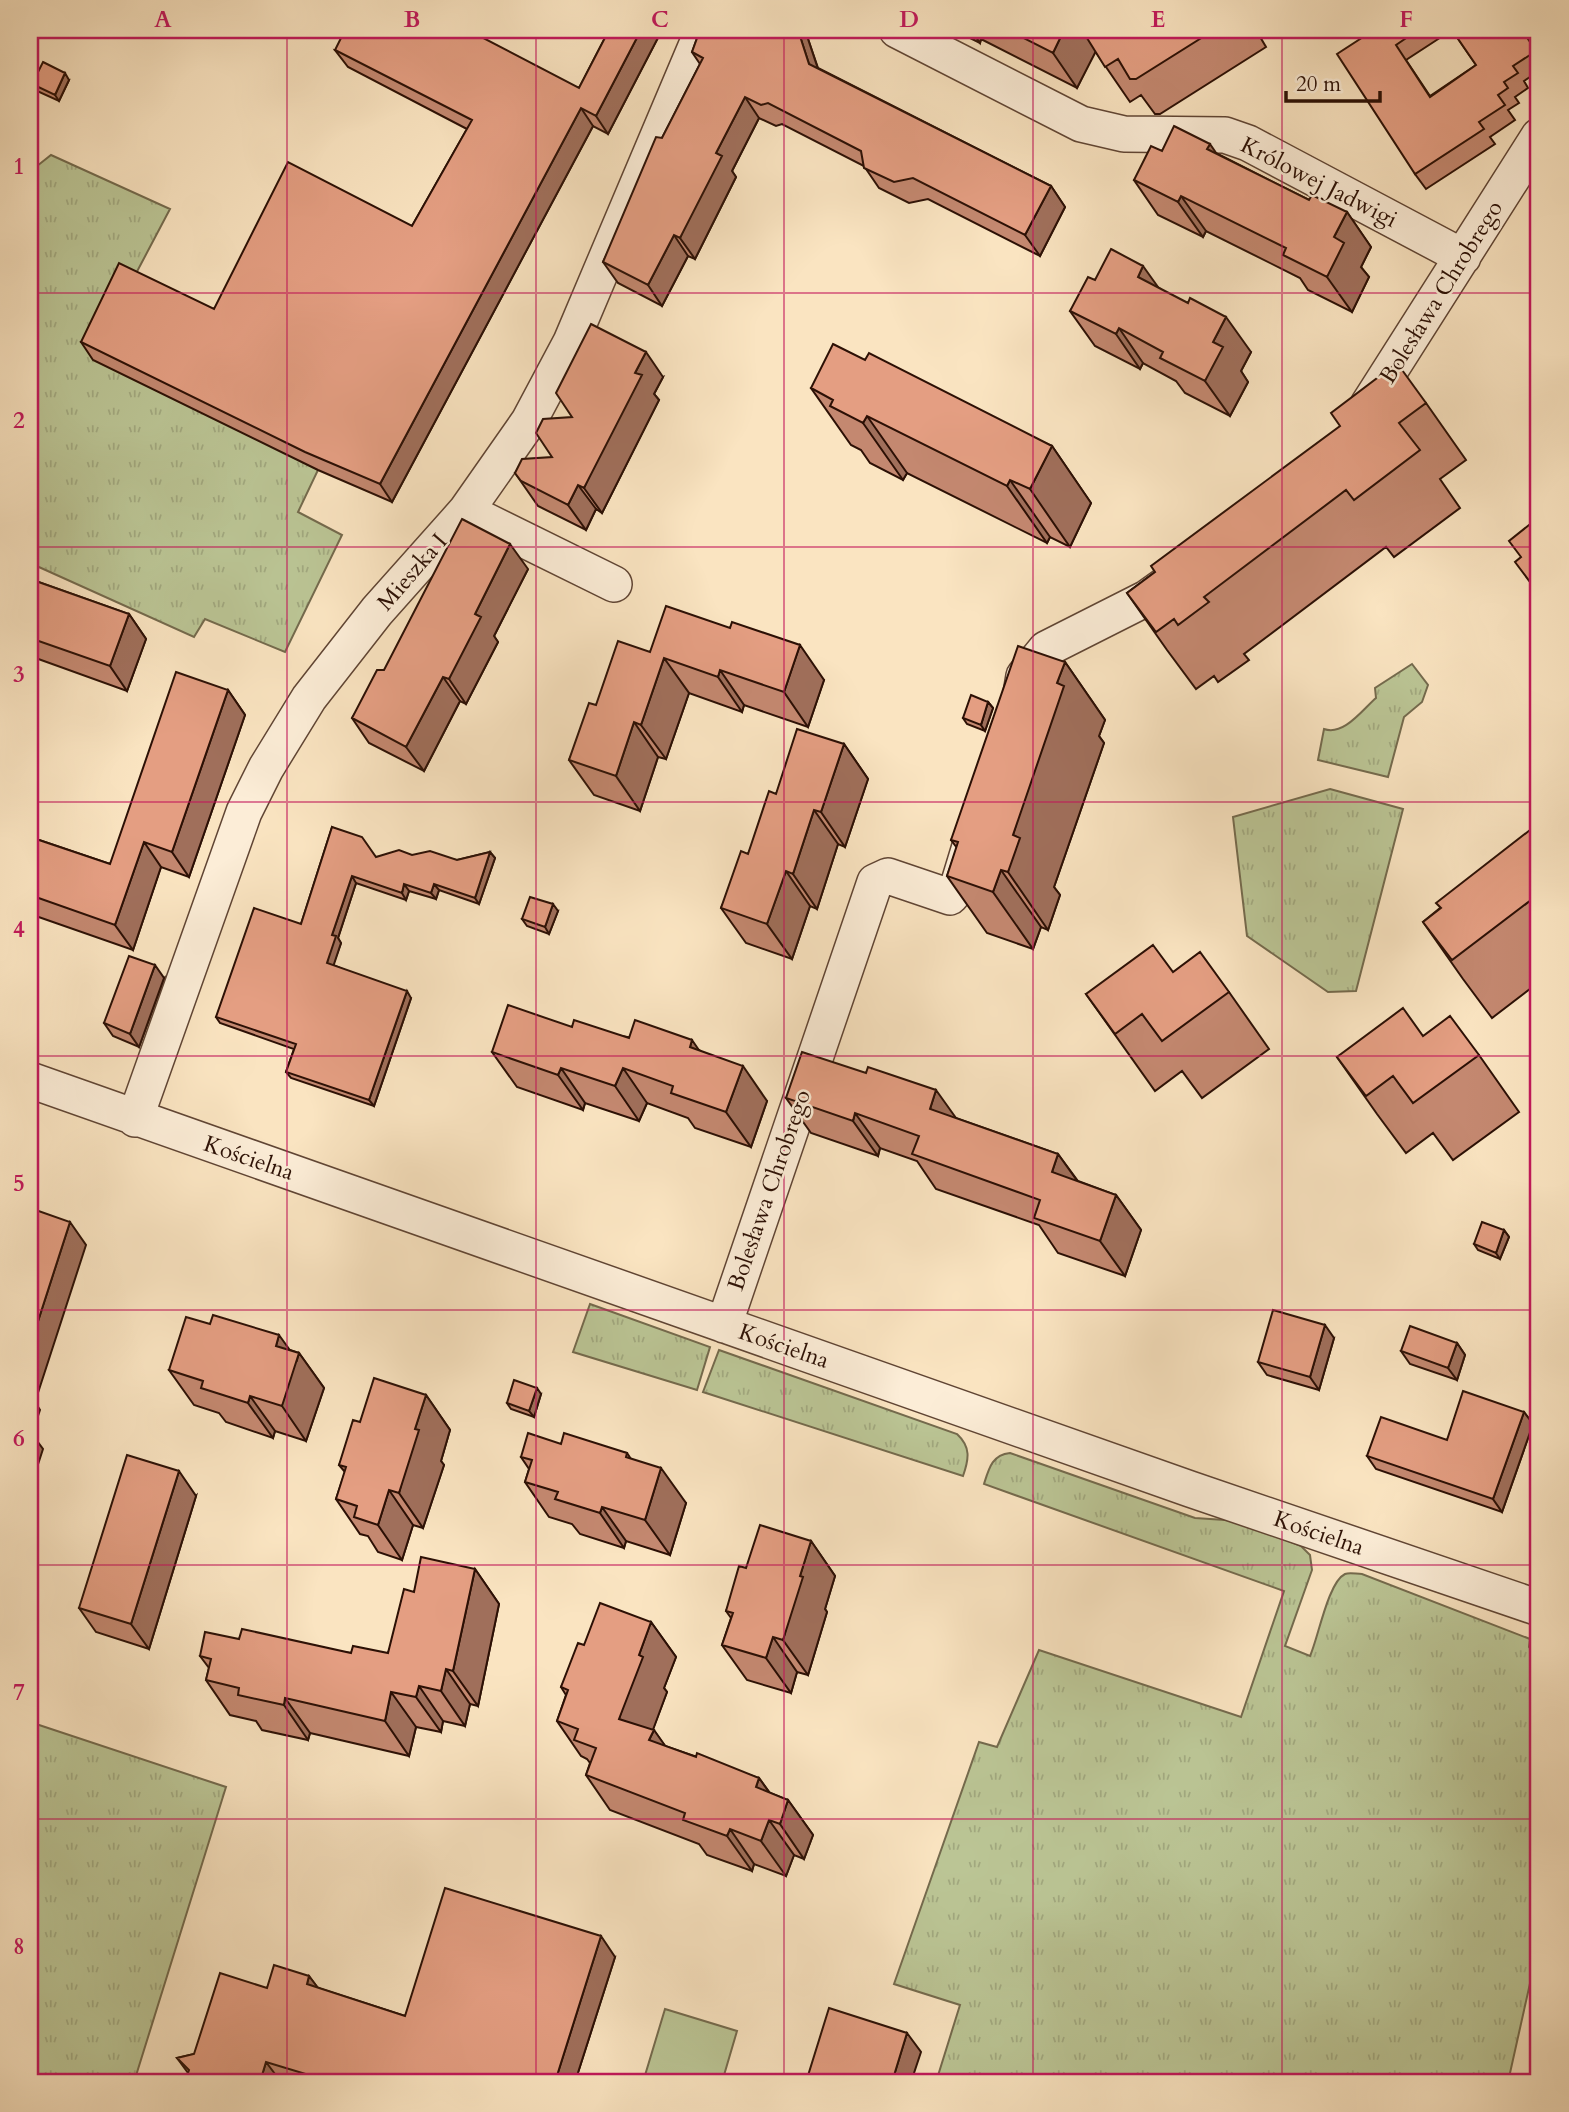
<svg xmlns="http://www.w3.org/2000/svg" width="1569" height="2112" font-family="Cardo,serif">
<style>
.grass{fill:url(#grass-tufts);stroke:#746a4d;stroke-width:2}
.pitch{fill:#bbc595;stroke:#746a4d;stroke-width:2}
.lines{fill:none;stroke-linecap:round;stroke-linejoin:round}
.street-casing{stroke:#604534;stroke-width:38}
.street{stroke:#fcedd7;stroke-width:35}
.wall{fill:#c48870;stroke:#2c1005;stroke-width:2;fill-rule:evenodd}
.shaded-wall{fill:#a06f5b;stroke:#2c1005;stroke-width:2}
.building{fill:#e49e82;stroke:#2c1005;stroke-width:2}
.grid{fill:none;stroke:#c2185b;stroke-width:2;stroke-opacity:0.55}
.labels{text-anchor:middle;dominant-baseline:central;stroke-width:5;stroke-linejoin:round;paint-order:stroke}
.street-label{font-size:23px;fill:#2c1005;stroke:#fcedd7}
.neatline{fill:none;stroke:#c2185b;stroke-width:2.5}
.grid-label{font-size:23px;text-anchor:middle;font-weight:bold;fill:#c2185b}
</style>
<defs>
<pattern id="grass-tufts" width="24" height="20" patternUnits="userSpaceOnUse" patternTransform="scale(1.75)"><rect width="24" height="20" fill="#bbc595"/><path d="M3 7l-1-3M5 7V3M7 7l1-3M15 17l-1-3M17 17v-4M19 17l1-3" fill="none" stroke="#a1a87f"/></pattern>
</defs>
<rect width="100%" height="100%" fill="#fae4c1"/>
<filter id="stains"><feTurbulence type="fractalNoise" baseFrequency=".00286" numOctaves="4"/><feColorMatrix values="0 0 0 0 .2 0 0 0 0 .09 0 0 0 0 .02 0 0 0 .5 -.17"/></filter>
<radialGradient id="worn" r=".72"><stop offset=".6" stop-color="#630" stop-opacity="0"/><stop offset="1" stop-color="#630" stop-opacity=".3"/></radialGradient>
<path class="grass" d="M51,155l119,54 -38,72 186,189 -20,42 44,23 -57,117 -80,-33 -11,18 -164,-74v-378l7,-19z
M1412,664l16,21 -6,17 -18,15 -16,60 -70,-17 6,-31c20,7 38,-19 52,-31l-1,-10z
M1330,789l73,20 -47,182 -28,1 -81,-56 -14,-119z
M590,1304l120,43 -13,43 -124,-38z
M719,1350l238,84c14,13 12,25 6,42l-260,-84z
M1010,1453l185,65 45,3 61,25 9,9 2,15 -27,76 25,10c8,-17 18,-74 35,-82 5,-2 11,0 17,0l168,65 -1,8 10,12v284l-31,139h-572l24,-77 -66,-21 85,-242 18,5 42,-97 202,67 43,-126 -300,-107c5,-16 8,-29 26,-31z
M30,1722l196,65 -92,295h-104v-283l3,-10 -3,-1z"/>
<path class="pitch" d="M665,2009l72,22 -15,51h-79z"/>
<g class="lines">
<g class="street-casing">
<path id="street" d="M897,30l184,94 43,10 101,1 23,8 215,114
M1368,405l171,-269
M466,511l148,73
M1021,694l3,-18 22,-27 101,-51 28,-20
M30,1080l1160,409 349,119
M135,1119l109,-307 22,-44 43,-70 68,-87 89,-100 63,-90 42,-79 132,-312
M724,1325l151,-443 13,-6 62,21 7,-8 14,-46"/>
</g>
<use href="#street" class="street"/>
</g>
<path class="wall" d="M609,30h53l-54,104 -15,-8 -201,376 -74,-32 -225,-110 -12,-18 133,-33 198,-83 55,-97 -119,-62 -13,-17 244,38z
M700,30h105l13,38 233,118 14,21 -25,49 -112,-57 -19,4 -30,-15 -15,-22 -82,-42 -6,2 -17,-8 -27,53 4,6 -41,82 -7,-3 -26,50 -44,-23 -15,-21 59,-124 38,-74 -8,-12z
M954,30h302l10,17 -106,67h-5l-14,-19 -11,7 -35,-51 -18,37 -96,-49 -1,4z
M1374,30h149l16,24v17l-15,10 4,7 -13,9 4,6 -11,7 7,10 -25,17 5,7 -69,45 -11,-15zM1452,30l24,35 -46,31 -24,-36z
M69,80l-10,21 -22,-10 -5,-7z
M1162,151l54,2 93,47 38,12 24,35 -10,20 8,10 -17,35 -44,-22 -8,-12 -94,-47 -3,6 -45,-22 -24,-35z
M1095,280l64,8 92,64 -10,19 7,11 -18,34 -45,-23 -9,-12 -33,-18 -3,6 -45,-23 -25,-35z
M865,360l187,86 39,57 -21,44 -20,-10 -3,6 -140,-70 -4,7 -33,-17 -9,-13 -10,-5 -40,-57z
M663,377l-9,17 5,6 -57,113 -6,-4 -10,21 -48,-24 -23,-33 37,-16 20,-40z
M1426,403l40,57 -26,19 20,29 -66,49 -8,-10 -142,107 5,6 -31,22 -4,-6 -18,13 -29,-39 -40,-57 28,-21z
M528,569l-34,67 4,6 -32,62 -6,-3 -36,70 -55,-28 -17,-25 32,-48z
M30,579l99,35 17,25 -19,52 -97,-35z
M730,628l94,52 -16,47 -64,-22 -2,7 -53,-19 -23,66 -8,-2 -18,54 -46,-16 -25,-35 27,-55 54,-53z
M1065,662l40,58 -6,16 5,7 -50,144 6,8 -12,35 -7,-3 -8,22 -46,-16 -40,-57 10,-28 -6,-8z
M228,690l17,25 -56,162 -28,-10 -28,83 -103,-36v-77l80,27z
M988,702l5,6 -8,23 -18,-7 -4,-6z
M844,744l24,35 -23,68 -7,-3 -21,65 -7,-3 -18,53 -46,-16 -25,-35 27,-54 28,-60z
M1539,823v159l-47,36 -29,-39 -40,-57 17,-14z
M332,827l44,30 36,-2 45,5 33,-8 5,6 -16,46 -40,-14 -3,9 -27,-8 -3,9 -50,-17 -18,55 3,5 -8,22 78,33 -37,108 -83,-28 -5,-6 8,-23 -74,-26 -4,-6 85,-93z
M558,911l-9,23 -22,-8 -5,-7z
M1173,972l56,20 40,57 -67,49 -20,-27 -27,20 -69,-97z
M164,978l-25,69 -26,-11 -9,-13z
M572,1027l127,23 68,51 -16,46 -56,-19 -7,-10 -41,-15 -8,18 -54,-18 -2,7 -66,-23 -25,-35z
M1423,1036l56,19 40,57 -66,48 -20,-27 -27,20 -29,-39 -40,-57z
M786,1098l170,20 102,36 20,27 38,14 25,35 -16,46 -67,-23 -19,-28 -103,-36 -19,-28 -37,-13 -2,8 -67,-23z
M1504,1230l5,7 -9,22 -22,-9 -4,-6z
M1334,1338l-15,52 -52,-15 -9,-13z
M1457,1343l8,12 -8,25 -47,-16 -9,-13z
M290,1350l9,3 25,35 -18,53 -31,-10 -2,7 -47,-16 -7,-9 -25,-8 -25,-35z
M541,1394l-7,23 -23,-8 -4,-6z
M426,1395l24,35 -9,31 3,4 -21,63 -10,-3 -11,35 -24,-8 -10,-16 -8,-2 -24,-35 9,-27 -6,-7 21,-43z
M1524,1412l9,12 -31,88 -126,-43 -9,-13 80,-16z
M561,1444l66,9 4,6 55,44 -16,52 -44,-14 -2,7 -44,-14 -8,-10 -23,-7 -24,-35 4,-13 -8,-12z
M196,1496l-47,153 -53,-17 -17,-24z
M811,1541l24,35 -10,33 2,3 -19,63 -11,-3 -6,21 -44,-13 -25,-35 9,-27 -5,-7 20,-43z
M475,1569l24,35 -21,102 -8,-2 -5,22 -22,-5 -2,11 -25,-5 -7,29 -99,-23 -2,7 -46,-10 -6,-9 -26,-6 -24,-35 3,-12 -9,-12 39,-17 112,14h37l26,-61z
M651,1622l25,35 -12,31 3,4 -14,37 12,17 94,32 11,15 18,7 25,35 -9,24 -10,-4 -8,21 -32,-12 -2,7 -45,-16 -8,-11 -89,-34 -24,-35 4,-12 -3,-4 -6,-3 -24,-35 9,-26 -5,-8 23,-42z
M615,1957l-40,125h-390l3,-9 -11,-15 17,-4 115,-78 9,12 87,28z"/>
<path class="shaded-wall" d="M641,30h21l-54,104 -12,-18z
M798,30h7l18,54 -14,-20z
M971,30h4l6,9 -1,4z
M1064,30h19l14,19 -20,39 -24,-35z
M65,73l4,7 -10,21 -4,-6z
M745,97l14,21 -27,53 4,6 -41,82 -15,-21 36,-85z
M581,108l12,18 -201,376 -12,-18z
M1210,144l24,35 -27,-30z
M1051,186l14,21 -25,49 -15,-21z
M1181,196l25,35 -3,6 -25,-35z
M1347,212l24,35 -10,20 8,10 -17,35 -25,-35 7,-40z
M674,235l14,21 -26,50 -14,-21z
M1143,266l25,35 -30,-24z
M1226,317l25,35 -10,19 7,11 -18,34 -25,-35 8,-39z
M1119,328l24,35 -3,6 -24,-35z
M646,352l17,25 -9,17 5,6 -57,113 -18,-25 51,-115z
M867,416l40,57 -4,7 -40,-57z
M1052,446l39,57 -21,44 -40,-58z
M1010,480l40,57 -3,6 -40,-57z
M578,485l18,24 -10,21 -18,-25z
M510,544l18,25 -34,67 4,6 -32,62 -17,-25 26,-65z
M129,614l17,25 -19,52 -17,-25z
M800,645l24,35 -16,47 -24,-35z
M664,658l25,35 -23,66 -25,-34z
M1065,662l40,58 -6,16 5,7 -50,144 6,8 -12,35 -40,-58 5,-37 44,-152z
M720,670l24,35 -2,7 -24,-35z
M443,677l17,24 -36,70 -18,-24z
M228,690l17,25 -56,162 -17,-25z
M988,702l5,6 -8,23 -4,-6z
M634,722l24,35 -18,54 -24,-35z
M844,744l24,35 -23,68 -24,-35z
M814,810l24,34 -21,65 -24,-35z
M144,842l17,25 -28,83 -18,-25z
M490,852l5,6 -16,46 -4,-6z
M1001,870l40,57 -8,22 -40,-57z
M786,871l24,35 -18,53 -25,-35z
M352,876l4,7 -18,55 3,5 -9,27 -5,-7 5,-28z
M404,884l5,7 -3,9 -4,-7z
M434,884l5,6 -3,9 -5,-6z
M553,904l5,7 -9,23 -4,-7z
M155,965l9,13 -25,69 -9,-13z
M407,991l4,7 -37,108 -5,-6z
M692,1040l24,35 -26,-28z
M743,1066l24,35 -16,46 -25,-35z
M561,1068l24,35 -2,7 -25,-35z
M623,1068l24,35 -8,18 -24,-35z
M936,1090l25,35 -31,-16z
M855,1113l25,35 -2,8 -25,-35z
M1058,1154l25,35 -31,-17z
M1116,1195l25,35 -16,46 -25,-35z
M70,1222l16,23 -51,157 5,8 -8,24 11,15 -13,40v-143z
M1504,1230l5,7 -9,22 -4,-6z
M1325,1325l9,13 -15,52 -9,-13z
M279,1335l18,25 2,-7 25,35 -18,53 -24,-35 -6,-60z
M1457,1343l8,12 -8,25 -9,-12z
M537,1388l4,6 -7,23 -5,-6z
M426,1395l24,35 -9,31 3,4 -21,63 -24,-35 16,-64z
M250,1396l25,35 -2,7 -25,-35z
M1524,1412l9,12 -31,88 -9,-13z
M661,1468l25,35 -16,52 -25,-35z
M179,1471l17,25 -47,153 -18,-25z
M389,1490l24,35 -11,35 -24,-35z
M602,1507l24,34 -2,7 -24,-35z
M811,1541l24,35 -10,33 2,3 -19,63 -25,-35 17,-64z
M475,1569l24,35 -21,102 -25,-35z
M651,1622l25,35 -12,31 3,4 -23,62 -25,-35 20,-64z
M773,1637l24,35 -6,21 -25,-35z
M446,1669l24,35 -5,22 -24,-35z
M419,1686l24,35 -2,11 -25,-35z
M391,1692l25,35 -7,29 -24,-35z
M285,1698l25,35 -2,7 -24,-35z
M654,1730l24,34 -29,-24z
M759,1778l25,35 -28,-26z
M788,1800l25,35 -9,24 -24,-35z
M769,1820l25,35 -8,21 -25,-35z
M730,1829l24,35 -2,7 -25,-35z
M601,1936l14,21 -40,125h-20z
M309,1976l15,20 -17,-12z
M907,2033l14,19 -10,30h-19z
M266,2062l15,20h-21z"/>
<path class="building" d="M345,30h123l111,58 30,-58h32l-45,86 -15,-8 -201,376 -75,-32 -224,-110 38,-79 95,46 74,-147 124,64 60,-106 -137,-70z
M700,30h98l11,34 242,122 -26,49 -112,-57 -19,4 -30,-14 -3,-17 -93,-48 -7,2 -16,-8 -29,56 6,3 -42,82 -6,-3 -26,50 -45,-23 53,-125 6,1 41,-80 -11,-6z
M1008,30h56l-11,23z
M1082,30h132l-78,49h-6l-12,-20 -13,8z
M1374,30h44l-22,15 34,52 46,-32 -24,-35h70l14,21 -23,15 5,7 -14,9 4,6 -10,7 7,10 -26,17 5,7 -69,45 -78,-120z
M43,62l22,11 -10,22 -23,-11z
M1174,126l36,18 -3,5 102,51 3,-5 35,17 -13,25 10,6 -17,34 -44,-22 3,-7 -105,-52 -3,6 -44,-22 17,-34 11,5z
M1111,249l32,17 -5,11 50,26 2,-5 36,19 -13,25 10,5 -18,34 -45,-23 3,-6 -44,-24 -3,6 -46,-23 18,-34 7,3z
M591,324l55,28 -11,21 7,2 -58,113 -6,-3 -10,20 -47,-24 -6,-8 7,-14 30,-2 -16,-24 7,-14 29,-2 -16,-24z
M833,344l32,16 4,-7 183,93 -22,43 -20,-9 -3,6 -140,-70 -4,7 -33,-17 3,-6 -22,-12z
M1397,363l29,40 -27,20 21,27 -66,50 -8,-10 -142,107 5,5 -31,23 -4,-6 -18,13 -29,-39 28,-21 -4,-6 189,-140 -9,-13z
M1539,517v77l-24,-32 6,-5 -12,-16z
M462,519l48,25 -35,70 6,3 -32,62 -6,-2 -37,70 -54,-29 25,-48h7z
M30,579l99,35 -19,52 -80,-28z
M666,606l64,22 2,-6 68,23 -16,47 -64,-22 -2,7 -54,-19 -23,67 -7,-3 -18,54 -47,-16 20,-57 7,2 22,-64 32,11z
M1018,646l47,16 -8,21 7,3 -51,149 7,3 -12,34 -7,-2 -8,22 -46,-16 11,-34 -7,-2z
M176,672l52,18 -56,162 -28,-10 -29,83 -85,-30v-58l80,27z
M971,695l17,7 -7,23 -18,-7z
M797,729l47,15 -23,68 -7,-2 -21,64 -7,-3 -19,53 -46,-16 20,-57 7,3 21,-63 7,3z
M1539,823v71l-87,66 -29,-38 18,-14 -5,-5z
M332,827l30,10 14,20 23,-7 13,5 18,-4 27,9 33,-8 -15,46 -41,-14 -3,9 -27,-9 -2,9 -50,-17 -20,59 4,1 -9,27 80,28 -38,109 -83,-28 10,-28 -80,-27 38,-109 47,16z
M530,897l23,7 -8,23 -23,-8z
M1153,945l20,27 27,-20 29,40 -67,49 -20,-27 -27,20 -29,-40z
M129,956l26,9 -25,69 -26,-11z
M508,1005l64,22 2,-7 55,18 6,-18 57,20 -2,7 53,19 -17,46 -55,-19 2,-7 -50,-18 -8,18 -54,-18 -3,7 -66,-23z
M1403,1008l20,28 27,-20 29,39 -66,48 -20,-27 -27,20 -29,-39z
M802,1052l64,21 2,-6 68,23 -6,19 128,45 -6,18 64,23 -16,46 -66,-23 6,-18 -128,-46 7,-18 -64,-23 -2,8 -67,-23z
M30,1208l40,14 -40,124z
M1482,1222l22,8 -8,23 -22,-9z
M1273,1310l52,15 -15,52 -52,-15z
M213,1315l66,20 -3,11 23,7 -17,53 -32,-10 -2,7 -47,-15 2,-7 -34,-11 17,-53 24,7z
M1410,1326l47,17 -9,25 -47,-17z
M374,1378l52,17 -11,34 4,1 -20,63 -10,-3 -11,35 -24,-8 3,-11 -21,-7 10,-32 -7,-2 14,-45 7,2z
M514,1380l23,8 -8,23 -22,-8z
M1463,1391l61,21 -31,87 -126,-43 14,-39 66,23z
M528,1433l33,11 3,-11 63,20 -1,4 35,11 -16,52 -43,-13 -2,6 -45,-14 3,-7 -33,-10 7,-22 -11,-3z
M127,1455l52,16 -48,153 -52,-16z
M760,1525l51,16 -11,35 3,1 -20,63 -10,-3 -7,21 -44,-13 11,-32 -7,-2 13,-45 7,2z
M421,1557l54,12 -22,102 -7,-2 -5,22 -22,-5 -3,11 -25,-5 -6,29 -100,-23 -1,7 -46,-10 1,-7 -33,-8 5,-21 -11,-3 5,-24 34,7 3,-10 109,24 2,-7 35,7 16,-64 10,3z
M600,1603l51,19 -12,33 4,2 -24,62 35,11 -5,10 47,17 1,-4 62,25 -3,9 32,13 -8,24 -11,-4 -8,21 -31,-12 -3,7 -44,-16 2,-7 -99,-38 10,-27 -22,-8 4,-11 -21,-8 11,-31 -7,-3 17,-44 6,2z
M445,1888l156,48 -46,146h-223l-66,-20 -6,20h-75l4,-12 -12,-12 17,-4 26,-81 47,15 7,-23 35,11 -2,8 98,32z
M829,2008l78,25 -15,49h-86z"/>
<path class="grid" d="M287,30v2052M536,30v2052M784,30v2052M1033,30v2052M1282,30v2052M30,293h1509M30,547h1509M30,802h1509M30,1056h1509M30,1310h1509M30,1565h1509M30,1819h1509"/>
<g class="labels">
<g class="street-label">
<text transform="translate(1319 182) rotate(27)">Królowej Jadwigi</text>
<text transform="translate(1441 292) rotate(-58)">Bolesława Chrobrego</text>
<text transform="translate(412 572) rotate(-49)">Mieszka I</text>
<text transform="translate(249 1158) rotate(19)">Kościelna</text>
<text transform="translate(769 1190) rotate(-71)">Bolesława Chrobrego</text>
<text transform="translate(784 1346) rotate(19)">Kościelna</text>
<text transform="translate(1319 1533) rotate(19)">Kościelna</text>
</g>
</g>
<rect width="1569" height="2112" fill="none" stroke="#fae4c1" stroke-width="77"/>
<path d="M1286 91v10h94v-10" fill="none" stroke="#2c1005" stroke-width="3.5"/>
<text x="1296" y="91" font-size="21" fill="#2c1005" stroke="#fcedd7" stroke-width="5" paint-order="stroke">20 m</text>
<rect x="38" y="38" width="1492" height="2036" class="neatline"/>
<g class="grid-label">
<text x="163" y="27">A</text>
<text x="412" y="27">B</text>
<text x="660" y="27">C</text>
<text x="909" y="27">D</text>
<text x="1158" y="27">E</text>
<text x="1406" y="27">F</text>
<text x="19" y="174">1</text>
<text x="19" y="428">2</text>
<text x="19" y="682">3</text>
<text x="19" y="937">4</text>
<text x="19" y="1191">5</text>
<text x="19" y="1446">6</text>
<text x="19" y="1700">7</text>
<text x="19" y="1954">8</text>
</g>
<rect width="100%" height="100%" filter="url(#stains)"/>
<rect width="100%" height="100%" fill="url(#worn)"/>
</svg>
